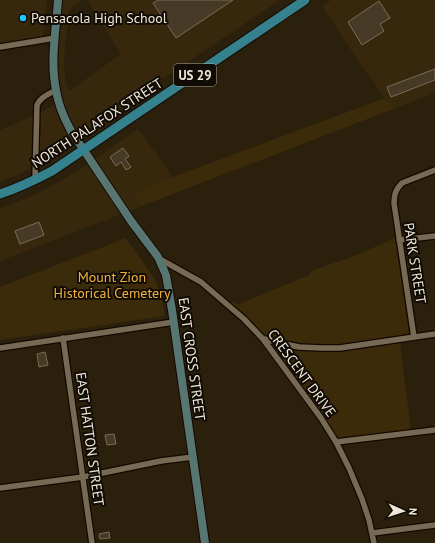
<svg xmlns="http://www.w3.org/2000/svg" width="435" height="543" font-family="'PT Sans',sans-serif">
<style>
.built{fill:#37270d}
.green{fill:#3c2b0a}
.building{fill:#463a26;stroke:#7a6d57}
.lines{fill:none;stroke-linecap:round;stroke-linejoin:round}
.street-casing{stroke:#140900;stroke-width:8}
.secondary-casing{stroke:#140900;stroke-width:10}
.primary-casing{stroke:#140900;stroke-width:11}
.street{stroke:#776a54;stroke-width:5.5}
.secondary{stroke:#577571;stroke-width:8}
.primary{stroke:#36818e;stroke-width:9}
.poi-dot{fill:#1bc9fc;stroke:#100b04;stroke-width:1.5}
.labels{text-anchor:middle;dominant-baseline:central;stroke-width:4;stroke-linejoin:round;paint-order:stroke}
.shield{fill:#100b04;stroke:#ada69b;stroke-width:1}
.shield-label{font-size:13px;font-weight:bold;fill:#f0e8dc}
.poi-label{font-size:14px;fill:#f0e8dc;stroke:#100b04;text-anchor:start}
.street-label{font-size:14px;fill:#f0e8dc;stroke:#100b04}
.park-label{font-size:14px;fill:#f2b33e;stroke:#100b04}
</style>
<rect width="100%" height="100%" fill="#2b200c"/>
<path class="built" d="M0,0h47l-4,36 -43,9z
M62,0h21l-14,10 -5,47 1,22 4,12 52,-37 -34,-54h193l-201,135 -11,-18 -5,-15 -5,-27 1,-34h1l-1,-3z
M331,0h104v93l-42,16 -33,-45 -38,-58z
M55,104l6,15 11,21 -22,18 -11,6 2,-52z
M33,116l-2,52 -13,7 -18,6v-51z
M138,129l35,48 -41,18 7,12 -10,4 -35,-52z
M88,164l34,50 -122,47v-53l33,-12 45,-25z"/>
<path class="green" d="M385,98l8,11 -254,98 -7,-12 41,-18z
M126,238l30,43 6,18 3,17 -165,24v-53z
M395,238l14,96 -50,8 -19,2 -19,1 -21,-2 -19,-3 -15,-4 -35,-33 3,-1 3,2h3l69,-29 2,-4 43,-15z
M400,343l11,87 -73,8 -14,-21 -51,-72c44,12 83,5 127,-2z"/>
<path class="building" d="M158,0h75l-57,38 -23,-35z
M379,1l11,17 -10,6 4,7 -22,14 -14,-23z
M435,69v11l-44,17 -4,-10z
M123,148l6,8 -4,3 6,8 -5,3 -5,-8 -5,4 -6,-9z
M39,222l5,13 -24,9 -5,-13z
M45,352l3,13 -9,2 -2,-13z
M114,434l2,10 -9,1 -2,-10z
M109,532l1,6 -10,1 -1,-5z"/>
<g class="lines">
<g class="street-casing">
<path id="street" d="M0,47l55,-9
M35,180l2,-75c3,-8 12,-11 19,-15
M399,240l36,-4
M158,258l43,24 43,37 19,20 58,79 15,24 13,26 13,31 7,21 5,23
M414,337l-20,-134c0,-9 2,-14 8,-20l33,-13
M63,338l29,205
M264,339l16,4 19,4 22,1h19l95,-14
M0,348l174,-26
M336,442l99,-12
M0,488l83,-11 78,-16 32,-4
M372,533l63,-8"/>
</g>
<g class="secondary-casing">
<path id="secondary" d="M58,0c-2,30 -8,61 -2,90 2,14 8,28 15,41l60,90 27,36 8,18 6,35 33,233"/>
</g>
<g class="primary-casing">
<path id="primary" d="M0,194c18,-6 35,-14 52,-23l253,-171"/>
</g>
<use href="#street" class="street"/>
<use href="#secondary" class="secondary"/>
<use href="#primary" class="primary"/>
</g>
<circle class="poi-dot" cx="23" cy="18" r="4"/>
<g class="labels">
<rect class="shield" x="174" y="64" width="42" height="22" rx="3"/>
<g class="shield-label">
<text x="195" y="75">US 29</text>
</g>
<g class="poi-label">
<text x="31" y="18">Pensacola High School</text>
</g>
<g class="street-label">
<text transform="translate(97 123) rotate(-33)">NORTH PALAFOX STREET</text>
<text transform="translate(415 263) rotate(81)">PARK STREET</text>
<text transform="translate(192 359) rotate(82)">EAST CROSS STREET</text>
<text transform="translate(302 373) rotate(54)">CRESCENT DRIVE</text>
<text transform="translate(90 439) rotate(82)">EAST HATTON STREET</text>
</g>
<g class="park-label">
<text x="112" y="277">Mount Zion<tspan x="112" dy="16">Historical Cemetery</tspan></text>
</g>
</g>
<g transform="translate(403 511) rotate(93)" stroke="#100b04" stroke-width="3" paint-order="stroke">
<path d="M0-3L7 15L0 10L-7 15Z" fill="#f0e8dc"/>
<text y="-6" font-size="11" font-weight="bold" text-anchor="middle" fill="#f0e8dc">N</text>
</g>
</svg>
